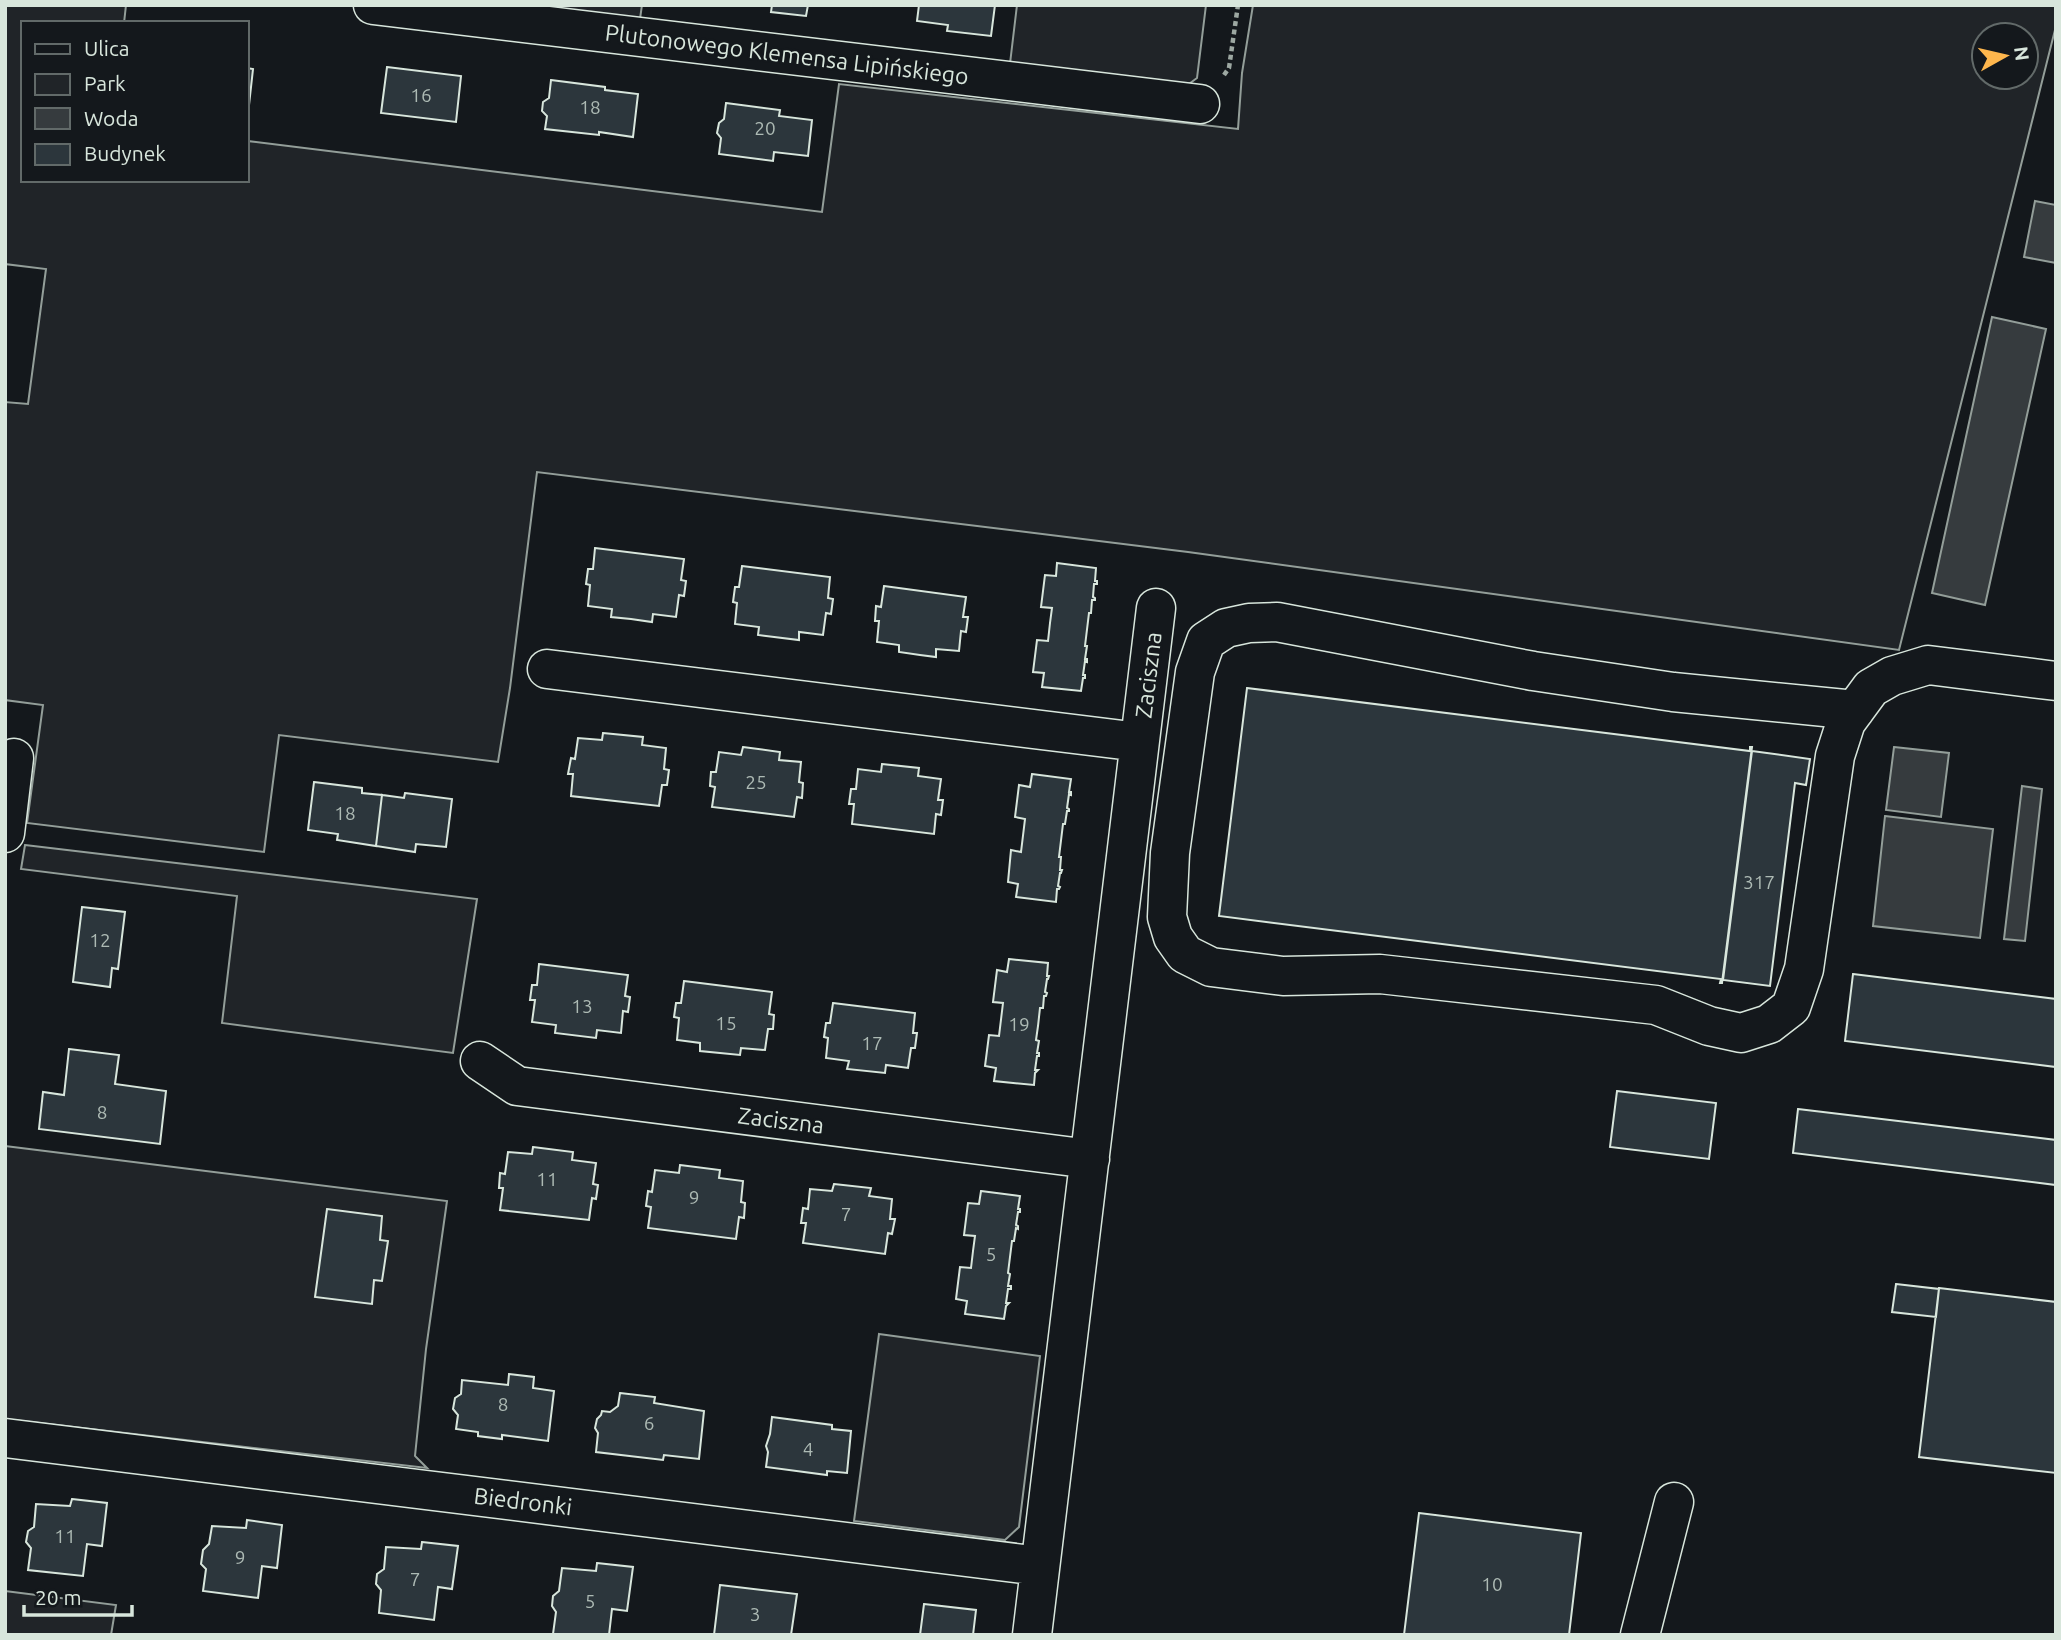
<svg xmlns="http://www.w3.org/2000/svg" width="2061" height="1640" font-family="Ubuntu,sans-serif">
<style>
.green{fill:#202428;stroke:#939e99;stroke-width:2;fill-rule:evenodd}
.water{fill:#363b3e;stroke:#939e99;stroke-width:2}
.building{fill:#2c363c;stroke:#d8e6dc;stroke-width:2}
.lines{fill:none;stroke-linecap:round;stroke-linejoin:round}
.minor-casing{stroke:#d8e6dc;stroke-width:41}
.path{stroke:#9da8a2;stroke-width:4.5;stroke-dasharray:5 3.5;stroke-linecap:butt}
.minor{stroke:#14181c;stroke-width:38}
.labels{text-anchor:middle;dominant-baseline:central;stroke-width:5;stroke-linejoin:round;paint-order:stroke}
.number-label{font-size:19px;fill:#adbab4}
.street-label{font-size:23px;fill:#d8e6dc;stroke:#14181c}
</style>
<rect width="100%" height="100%" fill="#14181c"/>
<path class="green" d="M5,5h121l-2,18h-101v157h224v-39l575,71 17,-128 399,45 4,-56 11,-68h803v21l-157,624 -711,-98 -651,-80 -27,216 -12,74 -219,-27 -15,117 -237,-29 16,-118 -38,-5v-298l23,2 18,-135 -41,-5zM1984,35h42v42h-42z
M479,5h163l-3,21z
M1017,5h189l-9,73 -19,14 -169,-20z
M25,845l452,54 -24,154 -231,-30 15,-127 -216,-27z
M5,1146l442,55 -21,148 -11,107 12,12 -422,-49z
M879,1334l161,22 -21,171 -14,13 -151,-19z
M5,1591l111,14 -5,30h-106z"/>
<path class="water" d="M2035,201l21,4v58l-32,-6z
M1992,317l54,12 -61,276 -53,-12z
M1894,747l55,6 -8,64 -55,-7z
M2022,786l20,3 -17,152 -21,-2z
M1885,816l108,13 -13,109 -107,-12z"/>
<path class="building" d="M772,5h36l-2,11 -35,-4z
M919,5h76l-4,31 -44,-5 1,-6 -31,-4z
M387,67l74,9 -5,46 -75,-9z
M247,68l6,1 -5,45h-1z
M551,80l54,7v3l33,4 -5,43 -34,-5v3l-54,-6 2,-13 -5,-5 1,-9 6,-4z
M726,103l54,7 -1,6 33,4 -4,36 -34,-4 -1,9 -54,-7 2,-16 -4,-5 2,-10 5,-4z
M595,548l89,11 -3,21 5,1 -2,15 -5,-1 -3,22 -23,-3 -1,8 -21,-3 -20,-2 1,-8 -24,-3 2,-21 -4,-1 2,-15h5z
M1057,563l39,5 -1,13h2v3h-3l-1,13 2,1v2h-3l-1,13h-2l-4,33h2l-2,13h2v3l-2,-1 -2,14h2v3h-2l-2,13 -39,-4 2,-14 -11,-1 4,-32 11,1 2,-18 2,-15 -11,-1 4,-32 11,1z
M742,566l88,11 -2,21 5,1 -2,15 -5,-1 -3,22 -24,-3v8l-41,-5 1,-8 -24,-3 2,-21 -4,-1 2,-15h4z
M884,586l82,11 -3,20h5l-2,15 -5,-1 -2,20 -23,-2v8l-16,-2 -21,-3v-7l-22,-3 2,-21h-4l1,-15 5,1z
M1247,688l503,63v-4h2l-30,236h-2l1,-4 -502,-63z
M603,733l40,4 -1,8 24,3 -2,21 5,1 -2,15h-5l-3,21 -88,-10 2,-22h-5l3,-16 4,1 3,-21 24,2z
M743,747l37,5 -1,8 22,2 -2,20 4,1 -1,15 -5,-1 -3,20 -82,-10 3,-20 -5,-1 1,-14h5l3,-20 22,3z
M1752,751l58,8 -4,26 -11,-2 -25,203 -47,-6z
M882,764l37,4 -1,8 23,3 -3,21h5l-2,15 -5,-1 -2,20 -82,-10 2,-20h-5l2,-15h5l2,-20 23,3z
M1032,774l39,5 -2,13h2v3l-2,-1 -2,14 2,1v2h-2l-2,13h-2l-4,33h2l-1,13h2l-1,3h-1l-2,13 2,1 -1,2h-2l-1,13 -40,-5 2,-13 -10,-2 3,-32 10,2 4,-33 -10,-2 4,-32 11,2z
M314,782l48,6v5l20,2 -6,51 -39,-6 1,-6 -30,-4z
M405,793l47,6 -6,48 -30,-3 -1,8 -39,-6 6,-51 22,3z
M82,907l43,5 -7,57 -6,-1 -2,19 -37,-5z
M1009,959l39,4 -1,13h2l-1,3h-1l-2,13 2,1 -1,3h-2l-1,12h-3l-2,18 -2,14 3,1 -2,12h2v3h-2l-2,14h3l-3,3 -1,12 -40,-4 2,-13 -11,-2 4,-31 10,1 4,-33 -10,-1 4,-32 10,2z
M539,964l89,11 -3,21 5,1 -2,15 -5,-1 -2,22 -24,-3 -1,8 -41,-5 1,-8 -24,-3 3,-22h-5l2,-15h5z
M1853,974l203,25v68l-211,-26z
M684,981l88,11 -3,22 5,1 -1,14h-5l-3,21 -24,-2 -1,7 -40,-4v-8l-23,-3 2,-22 -5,-1 2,-14h5z
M833,1003l82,10 -2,20h4l-2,15h-4l-3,20 -22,-3 -1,8 -38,-4 2,-8 -23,-3 2,-20 -4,-1 2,-14h4z
M69,1049l50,6 -4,29 51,7 -6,53 -121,-15 4,-37 21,3z
M1617,1091l99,12 -7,56 -99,-12z
M1798,1109l258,31v45l-263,-32z
M533,1147l40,5 -1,8 24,3 -3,21 5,1 -2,14 -4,-1 -3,22 -89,-10 3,-22h-4l1,-15 5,1 3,-22 24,2z
M680,1165l40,5 -1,8 24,3 -2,21 4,1 -1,15 -5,-1 -3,22 -88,-11 3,-21 -5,-1 2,-15 4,1 3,-22 24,3z
M834,1184l37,4 -2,8 23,3 -2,20h5l-3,15 -4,-1 -3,21 -82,-11 3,-20h-5l2,-15 5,1 2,-20 22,2z
M981,1191l39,5 -2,13h2v3h-2l-2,13 2,1v3l-2,-1 -2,13h-2l-4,32 2,1 -2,12h3v3h-3l-2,14h3l-3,3 -2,13 -39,-5 2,-13 -11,-2 4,-32 11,1 2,-17 2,-15 -11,-1 4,-32 11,1z
M327,1209l55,7 -2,24 8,1 -6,40 -8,-1 -2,24 -57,-7z
M1896,1284l43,5 -3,28 -44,-5z
M1939,1288l117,14v171l-137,-16z
M509,1374l25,3 -1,11 21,3 -6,50 -46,-6v4l-24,-3v-4l-22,-3 2,-14 -5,-6 2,-11 6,-4 1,-14 46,5z
M620,1393l35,4 -1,6 50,8 -5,48 -35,-4 -1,5 -67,-8 2,-19 -3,-5 2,-9 4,-4 1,-4 8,1 8,-6z
M772,1417l60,8v4l19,2 -4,42 -20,-2v4l-61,-8 2,-15 -2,-6 4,-12z
M72,1499l35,4 -5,43 -15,-2 -4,32 -55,-6 3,-22 -5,-6 2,-11 6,-4 2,-23 34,2z
M1419,1513l162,20 -12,102h-165z
M247,1520l35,5 -5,43 -15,-2 -4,32 -55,-7 3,-22 -5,-5 2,-14 6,-6 3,-18 34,2z
M422,1542l36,4 -6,43 -14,-2 -4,33 -55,-7 2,-23 -5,-6 1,-10 7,-5 2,-22 35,2z
M597,1563l36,4 -6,44 -15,-2 -3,26 -56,-1 3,-22 -4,-6 1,-10 6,-5 3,-23 34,3z
M720,1585l77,9 -6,41h-77z
M924,1604l52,6 -3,25h-53z"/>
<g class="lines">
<g class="minor-casing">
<path id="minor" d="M373,5l827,99
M547,669l592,73
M1855,710l-182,-18 -140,-21 -256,-49 -28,1 -23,5 -20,13 -11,31 -25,181 -3,64 6,20 12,17 26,13 72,9 97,-2 276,31 53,21 32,7 28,-9 22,-17 13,-38 31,-213 11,-34 25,-34 21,-12 36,-11 128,16
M5,833l9,-75
M480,1061l37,25 573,73
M5,1438l1035,128
M1032,1635l124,-1027
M1640,1635l34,-133"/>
</g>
<path class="path" d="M1224,75l5,-7 9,-63"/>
<use href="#minor" class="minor"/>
</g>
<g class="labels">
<g class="number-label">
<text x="421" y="95">16</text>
<text x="590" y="107">18</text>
<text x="765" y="128">20</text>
<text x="756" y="782">25</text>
<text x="345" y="813">18</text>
<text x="1759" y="882">317</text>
<text x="100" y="940">12</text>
<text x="582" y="1006">13</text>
<text x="726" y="1023">15</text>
<text x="1019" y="1024">19</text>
<text x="872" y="1043">17</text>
<text x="102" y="1112">8</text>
<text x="547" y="1179">11</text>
<text x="694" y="1197">9</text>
<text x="846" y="1214">7</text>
<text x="991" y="1254">5</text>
<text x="503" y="1404">8</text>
<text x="649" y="1423">6</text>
<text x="808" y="1449">4</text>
<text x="65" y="1536">11</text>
<text x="240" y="1557">9</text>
<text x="415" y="1579">7</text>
<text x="1492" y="1584">10</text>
<text x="590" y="1601">5</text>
<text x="755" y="1614">3</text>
</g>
<g class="street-label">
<text transform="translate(787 54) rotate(7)">Plutonowego Klemensa Lipińskiego</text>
<text transform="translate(1148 675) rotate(-83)">Zaciszna</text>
<text transform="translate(781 1120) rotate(7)">Zaciszna</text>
<text transform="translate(523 1501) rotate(7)">Biedronki</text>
</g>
</g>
<rect width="2061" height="1640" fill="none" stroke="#d8e6dc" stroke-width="14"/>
<rect x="21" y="21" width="228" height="161" fill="#14181c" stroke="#626a69" stroke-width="2"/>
<rect x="35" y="44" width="35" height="10" fill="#14181c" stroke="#626a69" stroke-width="2"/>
<text x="84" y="56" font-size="21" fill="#d8e6dc">Ulica</text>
<rect x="35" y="74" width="35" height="21" fill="#202428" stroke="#626a69" stroke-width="2"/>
<text x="84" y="91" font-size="21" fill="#d8e6dc">Park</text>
<rect x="35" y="108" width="35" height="21" fill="#363b3e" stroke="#626a69" stroke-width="2"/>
<text x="84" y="126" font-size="21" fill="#d8e6dc">Woda</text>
<rect x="35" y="144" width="35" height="21" fill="#2c363c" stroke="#626a69" stroke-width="2"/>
<text x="84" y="161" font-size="21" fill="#d8e6dc">Budynek</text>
<g transform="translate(2005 56) rotate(82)"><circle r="33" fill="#14181c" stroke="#626a69" stroke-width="2"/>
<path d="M0-5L12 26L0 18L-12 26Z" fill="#ffb74d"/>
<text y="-10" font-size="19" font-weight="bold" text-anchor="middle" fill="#d8e6dc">N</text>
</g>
<path d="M24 1605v10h108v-10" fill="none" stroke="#d8e6dc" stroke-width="3.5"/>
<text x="35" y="1605" font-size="21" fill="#d8e6dc" stroke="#14181c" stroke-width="5" paint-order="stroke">20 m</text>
</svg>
